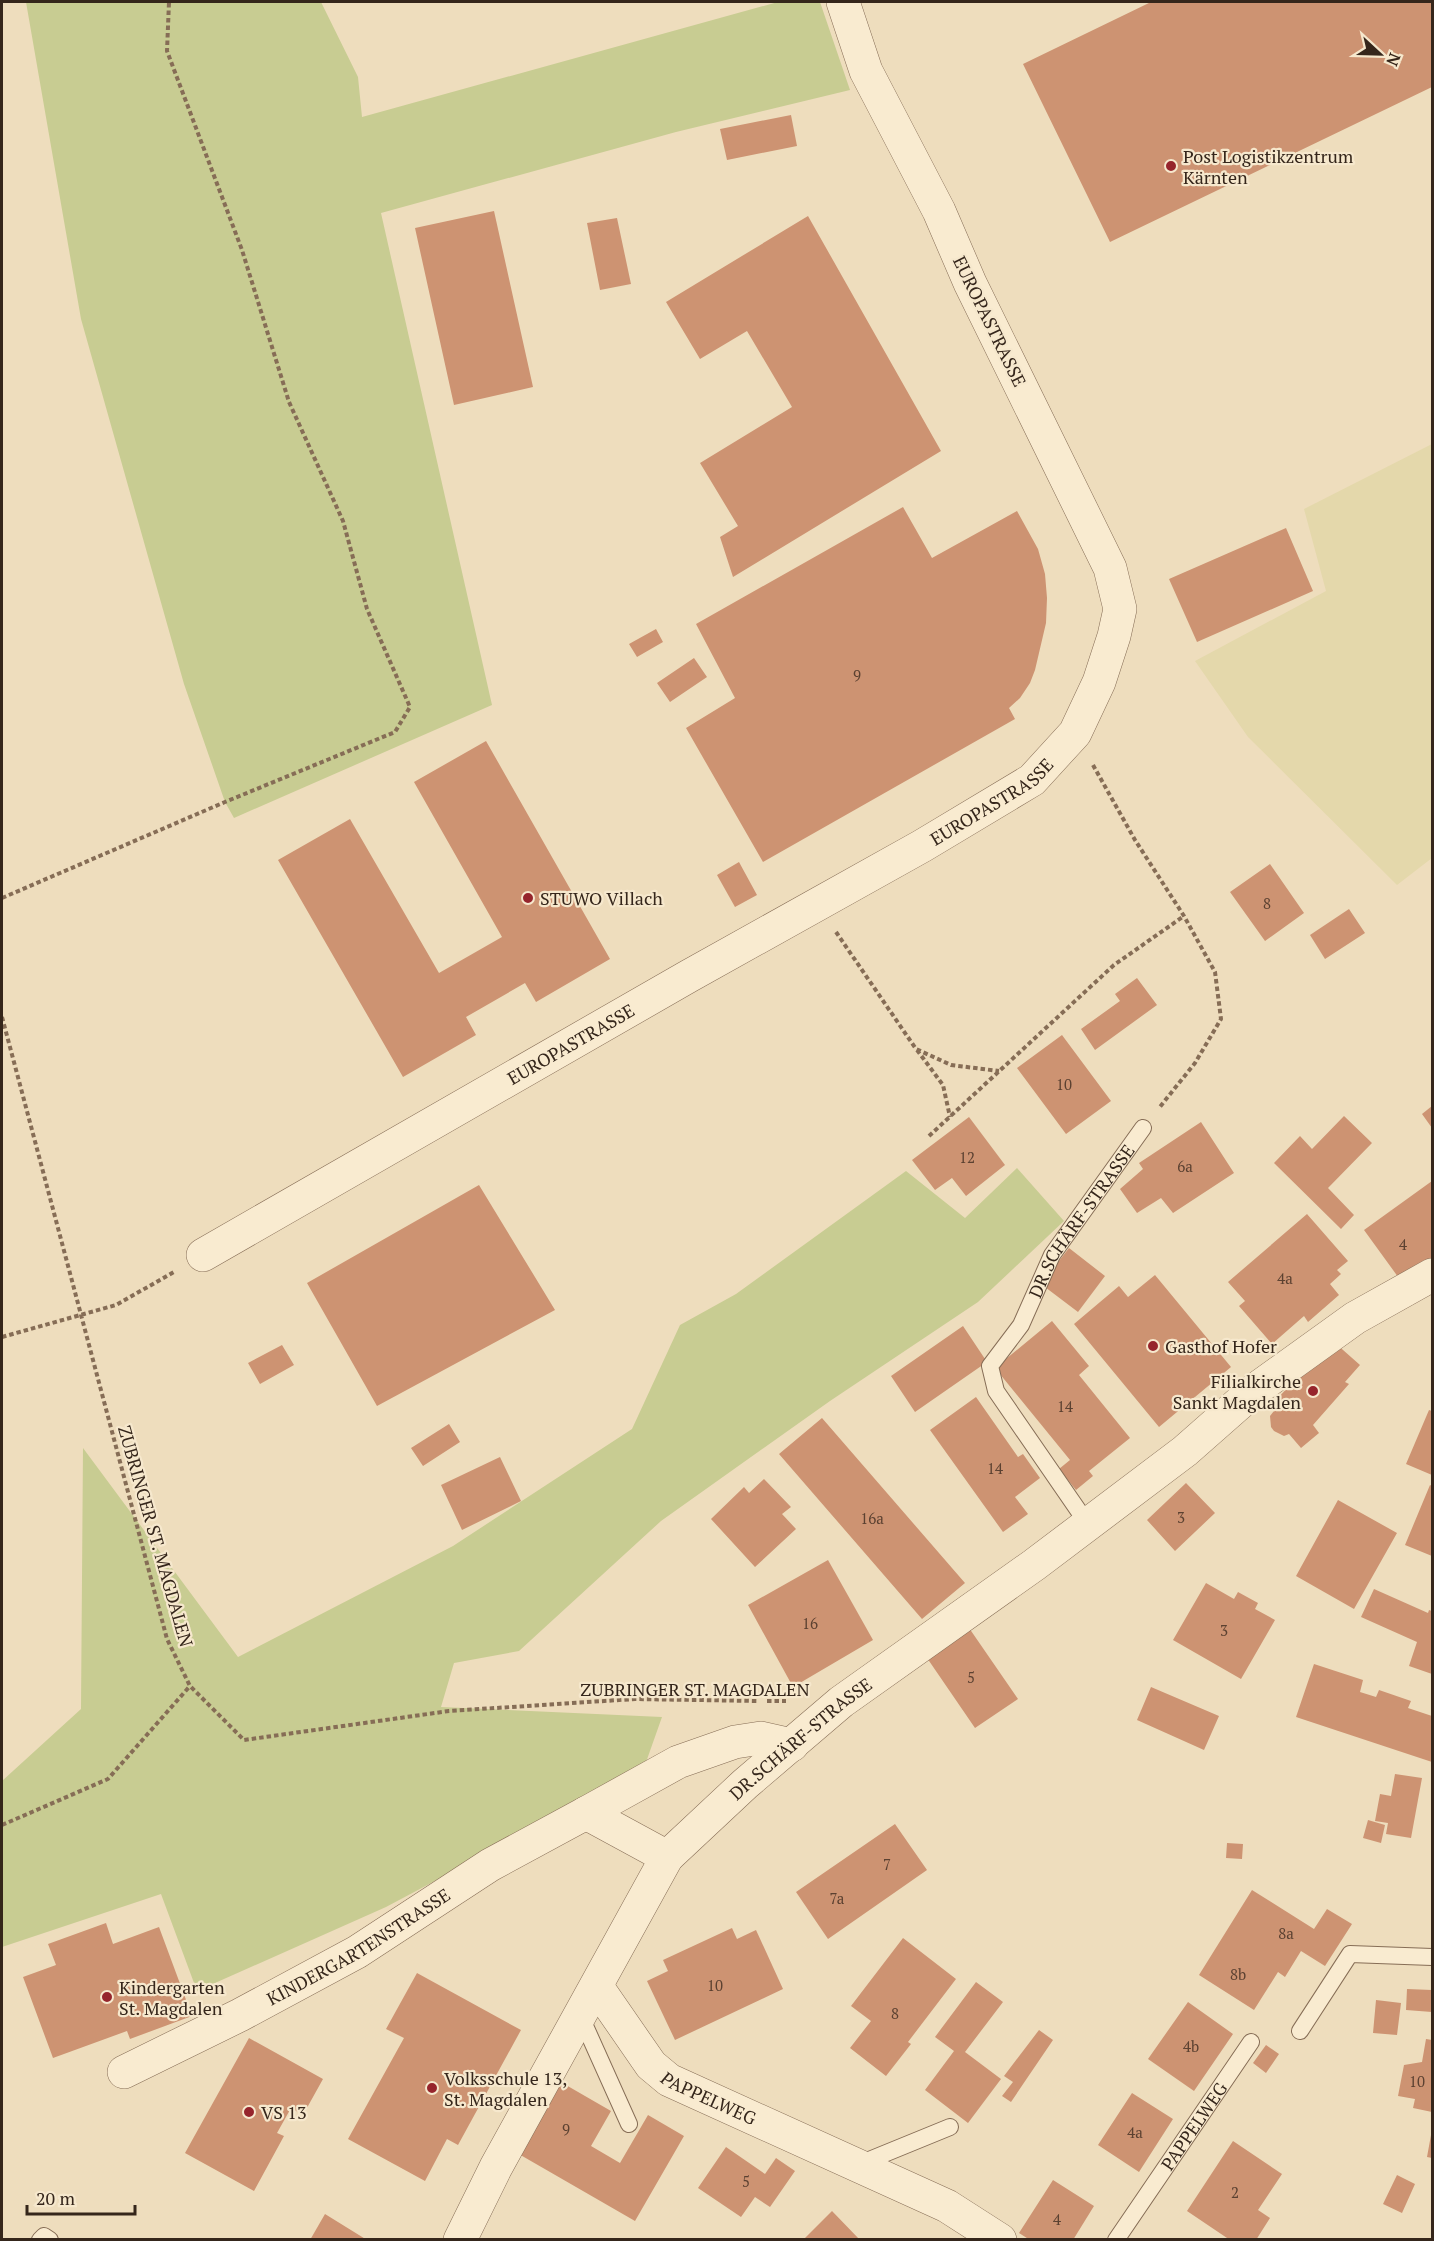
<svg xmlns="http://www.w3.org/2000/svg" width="1434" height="2241" font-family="'PT Serif',serif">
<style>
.farmland{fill:#e4d8ab}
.green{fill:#c8cc92}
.building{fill:#cd9372}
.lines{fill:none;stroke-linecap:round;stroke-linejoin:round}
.lane-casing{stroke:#866d56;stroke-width:18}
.street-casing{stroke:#866d56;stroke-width:34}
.path{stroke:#866d56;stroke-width:4;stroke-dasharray:4.5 3;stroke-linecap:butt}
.lane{stroke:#f9ebd0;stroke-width:16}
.street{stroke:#f9ebd0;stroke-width:33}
.poi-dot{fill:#96252c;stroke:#f6e8cd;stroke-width:2}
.labels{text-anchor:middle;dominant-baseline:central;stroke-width:4.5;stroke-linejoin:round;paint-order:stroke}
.number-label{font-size:15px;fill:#5b4131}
.poi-label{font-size:18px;fill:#35261b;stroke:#f6e8cd;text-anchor:start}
.street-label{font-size:18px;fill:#35261b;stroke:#f6e8cd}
</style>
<rect width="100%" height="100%" fill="#eeddbd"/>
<path class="farmland" d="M1432,444v414l-35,27 -149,-148 -53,-76 131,-70 -22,-82z"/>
<path class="green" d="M26,2h295l37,75 4,40 416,-115h42l30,88 -174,42 -295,81 111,492 -258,113 -9,-16 -41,-118 -103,-365z
M1017,1168l47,53 -86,81 -148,99 -169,120 -142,130 -65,12 -13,44 221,10 -17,48 -71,42 -188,100 -189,84 -36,-97 -159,53v-166l79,-72 2,-261 155,209 215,-111 179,-117 48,-104 56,-31 170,-123 59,47z"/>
<path class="building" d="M1151,2h281v85l-322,155 -87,-178z
M791,115l6,31 -70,14 -7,-31z
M494,211l39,176 -79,18 -39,-177z
M808,216l133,235 -208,126 -13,-40 18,-11 -38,-63 92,-56 -45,-76 -47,28 -34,-57z
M617,218l14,66 -31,6 -13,-67z
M903,507l29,51 85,-47 21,38 7,25 2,24 -1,25 -11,47 -5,13 -10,15 -11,10 6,11 -252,143 -77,-134 49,-30 -39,-74z
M1286,528l27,63 -116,51 -28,-63z
M656,629l7,13 -26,15 -8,-13z
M694,658l13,19 -37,25 -13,-19z
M486,741l124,218 -74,43 -11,-19 -59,34 10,18 -73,42 -125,-217 72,-41 89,154 63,-36 -88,-155z
M739,862l18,33 -22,12 -18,-32z
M1270,864l34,49 -39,28 -35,-49z
M1349,909l16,24 -40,26 -15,-24z
M1137,978l20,27 -62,45 -14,-21 39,-28 -5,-7z
M1062,1035l49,66 -45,33 -49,-66z
M1432,1106v22l-10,-14z
M1344,1116l28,27 -44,45 26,27 -13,14 -67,-66 26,-27 12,13z
M969,1117l36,48 -39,31 -14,-18 -17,12 -23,-30z
M1201,1122l33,51 -61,40 -12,-15 -24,15 -17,-24 23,-20 -4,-6z
M1432,1181v78l-31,22 -37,-51z
M479,1185l76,125 -178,96 -70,-123z
M1307,1214l41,47 -11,9 4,4 -11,10 9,11 -31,27 -4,-6 -32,28 -33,-38 6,-5 -17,-19z
M1069,1248l36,28 -27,36 -37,-28z
M1155,1275l76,92 -72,60 -85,-103 45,-38 9,11z
M1052,1321l37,45 -10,9 51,63 -41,33 4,5 -17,14 -17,-21 11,-9 -75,-92z
M963,1326l24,36 -72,50 -24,-36z
M1334,1342l26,23 -15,17 4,2 -36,41 6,8 -18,15 -12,-14 -5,2 -10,-5 -3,-4 -1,-11 11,-14 -4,-3 40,-43z
M282,1345l12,20 -34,19 -12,-21z
M976,1397l42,60 5,-3 17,24 -25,19 13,17 -25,18 -73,-102z
M1429,1410l3,1v64l-26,-11z
M822,1418l143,165 -43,36 -143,-165z
M449,1424l11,18 -37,24 -12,-18z
M500,1457l21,44 -59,29 -21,-45z
M764,1479l27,28 -9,7 14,15 -41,38 -44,-48 33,-32 5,6z
M1186,1483l29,30 -40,38 -28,-31z
M1430,1485l2,1v70l-27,-11z
M1338,1500l59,33 -43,76 -58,-33z
M828,1560l45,80 -80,47 -45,-82z
M1206,1583l28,16 4,-7 20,11 -3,6 20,11 -34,59 -68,-39z
M1374,1589l54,24 1,-3 3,1v63l-23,-8 8,-24 -56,-25z
M967,1625l51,74 -43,29 -50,-73z
M1314,1664l49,16 -3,12 16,5 3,-7 32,11 -3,7 24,8v46l-136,-45z
M1151,1687l68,29 -15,34 -67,-30z
M1395,1774l27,4 -11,60 -25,-4 2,-11 -13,-2 5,-27 11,2z
M1368,1820l17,5 -4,18 -18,-5z
M895,1824l32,46 -99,69 -32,-47z
M1227,1843l16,1 -1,15 -16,-1z
M1252,1890l62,39 13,-20 25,15 -27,42 -24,-15 -16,26 -7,-5 -24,38 -55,-35z
M106,1923l7,21 46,-17 33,89 -62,23 -3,-8 -74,27 -30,-81 33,-12 -8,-21z
M732,1928l5,11 19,-9 27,59 -108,51 -28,-59 21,-10 -5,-11z
M903,1938l53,41 -48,63 3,2 -25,32 -36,-28 21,-27 -20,-15z
M417,1973l104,57 -63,115 -11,-6 -22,42 -77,-42 56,-101 -18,-9z
M976,1982l27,20 -38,50 36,27 -33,44 -43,-33 29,-39 -19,-14z
M1407,1989l25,1v22l-26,-2z
M1376,2000l25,3 -4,32 -24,-2z
M1188,2002l45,32 -39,57 -46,-32z
M1039,2030l14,10 -42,62 -9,-6 11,-14 -9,-6z
M249,2038l74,41 -20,36 -12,-7 -14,25 7,3 -30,55 -69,-38z
M1426,2039l6,1v72l-19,-4 2,-9 -17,-3 6,-31 18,-3z
M1266,2045l13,9 -13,19 -13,-10z
M559,2081l52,30 -20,35 29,17 28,-48 36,21 -49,85 -118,-68z
M1132,2093l41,26 -34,53 -41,-27z
M1431,2135l1,1v22l-5,-1z
M1233,2141l49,33 -24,36 12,8 -14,22h-26l-43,-29z
M726,2147l39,27 11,-16 19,13 -25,36 -15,-10 -14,20 -43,-29z
M1397,2175l18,9 -13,29 -19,-9z
M1053,2180l41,26 -21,34h-43l-11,-7z
M832,2211l28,29h-57z
M325,2214l42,26h-57z"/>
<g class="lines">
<g class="lane-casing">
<g id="lane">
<path id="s1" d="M1087,1523l-91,-132 -6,-25 31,-41 31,-70 91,-127"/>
<path d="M581,2017l48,107"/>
<path d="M1300,2031l50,-77 82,3"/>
<path d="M857,2165l93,-38"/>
<path d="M40,2240l4,-4 6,4"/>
<path id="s2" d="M1116,2240l135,-198"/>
</g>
</g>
<g class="street-casing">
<g id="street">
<path id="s3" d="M203,1255l486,-279 233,-130 110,-66 43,-47 24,-51 15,-46 6,-27 -10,-41 -140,-285 -31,-72 -73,-140 -23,-69"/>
<path d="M586,1813l92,-51 57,-20 26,-4 31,7"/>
<path id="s4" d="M597,1987l54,78 18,15 278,126 53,34"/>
<path id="s5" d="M124,2072l116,-57 117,-63 133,-87 96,-52 81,44"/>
<path id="s6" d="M460,2240l36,-73 171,-310 78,-73 96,-82 193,-137 151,-114 67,-59 103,-74 77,-43"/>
</g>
</g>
<path class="path" d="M1093,765l42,75 49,76 31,56 6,47 -26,44 -36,45
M2,898l223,-96 170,-70 15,-25 -43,-98 -24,-88 -54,-119 -47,-152 -75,-199 2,-49
M836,932l80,117 35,16 48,6
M2,1017l165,622 23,47 54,54 205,-29 186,-12 124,2
M917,1050l26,35 7,32
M929,1136l185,-171 70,-49
M2,1337l114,-32 58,-33
M767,1701h19
M2,1825l106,-46 82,-93"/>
<use href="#lane" class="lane"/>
<use href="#street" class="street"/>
</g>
<g class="poi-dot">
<circle cx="1171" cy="166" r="6"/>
<circle cx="528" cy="898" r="6"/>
<circle cx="1153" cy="1346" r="6"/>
<circle cx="1313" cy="1391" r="6"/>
<circle cx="107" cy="1997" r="6"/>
<circle cx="432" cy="2088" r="6"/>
<circle cx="249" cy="2112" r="6"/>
</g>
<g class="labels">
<g class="number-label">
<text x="857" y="675">9</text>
<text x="1267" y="903">8</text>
<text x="1064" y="1084">10</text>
<text x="967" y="1157">12</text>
<text x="1185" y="1166">6a</text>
<text x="1403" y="1244">4</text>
<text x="1285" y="1278">4a</text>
<text x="1065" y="1406">14</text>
<text x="995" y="1468">14</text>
<text x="1181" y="1517">3</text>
<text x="872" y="1518">16a</text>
<text x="810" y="1623">16</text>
<text x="1224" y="1630">3</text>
<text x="971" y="1677">5</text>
<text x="887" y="1864">7</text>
<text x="837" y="1898">7a</text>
<text x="1286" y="1933">8a</text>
<text x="1238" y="1974">8b</text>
<text x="715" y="1985">10</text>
<text x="895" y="2013">8</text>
<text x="1191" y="2046">4b</text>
<text x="1417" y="2081">10</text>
<text x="566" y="2129">9</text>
<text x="1135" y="2132">4a</text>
<text x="746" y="2181">5</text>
<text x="1235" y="2192">2</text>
<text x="1057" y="2219">4</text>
</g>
<g class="poi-label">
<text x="1183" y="156">Post Logistikzentrum<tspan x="1183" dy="21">Kärnten</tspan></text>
<text x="540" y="898">STUWO Villach</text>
<text x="1165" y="1346">Gasthof Hofer</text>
<text x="1301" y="1381" text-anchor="end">Filialkirche<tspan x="1301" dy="21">Sankt Magdalen</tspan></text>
<text x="119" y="1987">Kindergarten<tspan x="119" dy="21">St. Magdalen</tspan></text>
<text x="444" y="2078">Volksschule 13,<tspan x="444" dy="21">St. Magdalen</tspan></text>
<text x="261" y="2112">VS 13</text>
</g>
<g class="street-label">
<text transform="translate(990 321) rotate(64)">EUROPASTRASSE</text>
<text stroke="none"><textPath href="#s3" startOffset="910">EUROPASTRASSE</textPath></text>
<text stroke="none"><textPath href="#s3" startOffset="424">EUROPASTRASSE</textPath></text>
<text stroke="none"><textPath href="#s1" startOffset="358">DR.SCHÄRF-STRASSE</textPath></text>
<text transform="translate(156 1536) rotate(74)">ZUBRINGER ST. MAGDALEN</text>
<text x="695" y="1689">ZUBRINGER ST. MAGDALEN</text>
<text stroke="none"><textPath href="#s6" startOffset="614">DR.SCHÄRF-STRASSE</textPath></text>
<text stroke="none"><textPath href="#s5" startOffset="266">KINDERGARTENSTRASSE</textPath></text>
<text stroke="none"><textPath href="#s4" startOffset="162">PAPPELWEG</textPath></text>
<text stroke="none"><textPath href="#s2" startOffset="138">PAPPELWEG</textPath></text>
</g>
</g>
<rect width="1434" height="2241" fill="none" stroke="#35261b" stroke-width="6"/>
<g transform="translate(1380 54) rotate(112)" stroke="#f6e8cd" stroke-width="4.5" paint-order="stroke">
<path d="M0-4.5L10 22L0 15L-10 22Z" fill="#35261b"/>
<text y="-9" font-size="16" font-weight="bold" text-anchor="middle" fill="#35261b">N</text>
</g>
<path d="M27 2205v9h108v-9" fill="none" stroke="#35261b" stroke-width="3"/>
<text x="36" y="2205" font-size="18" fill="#35261b" stroke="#f6e8cd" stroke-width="4.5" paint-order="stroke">20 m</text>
</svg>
